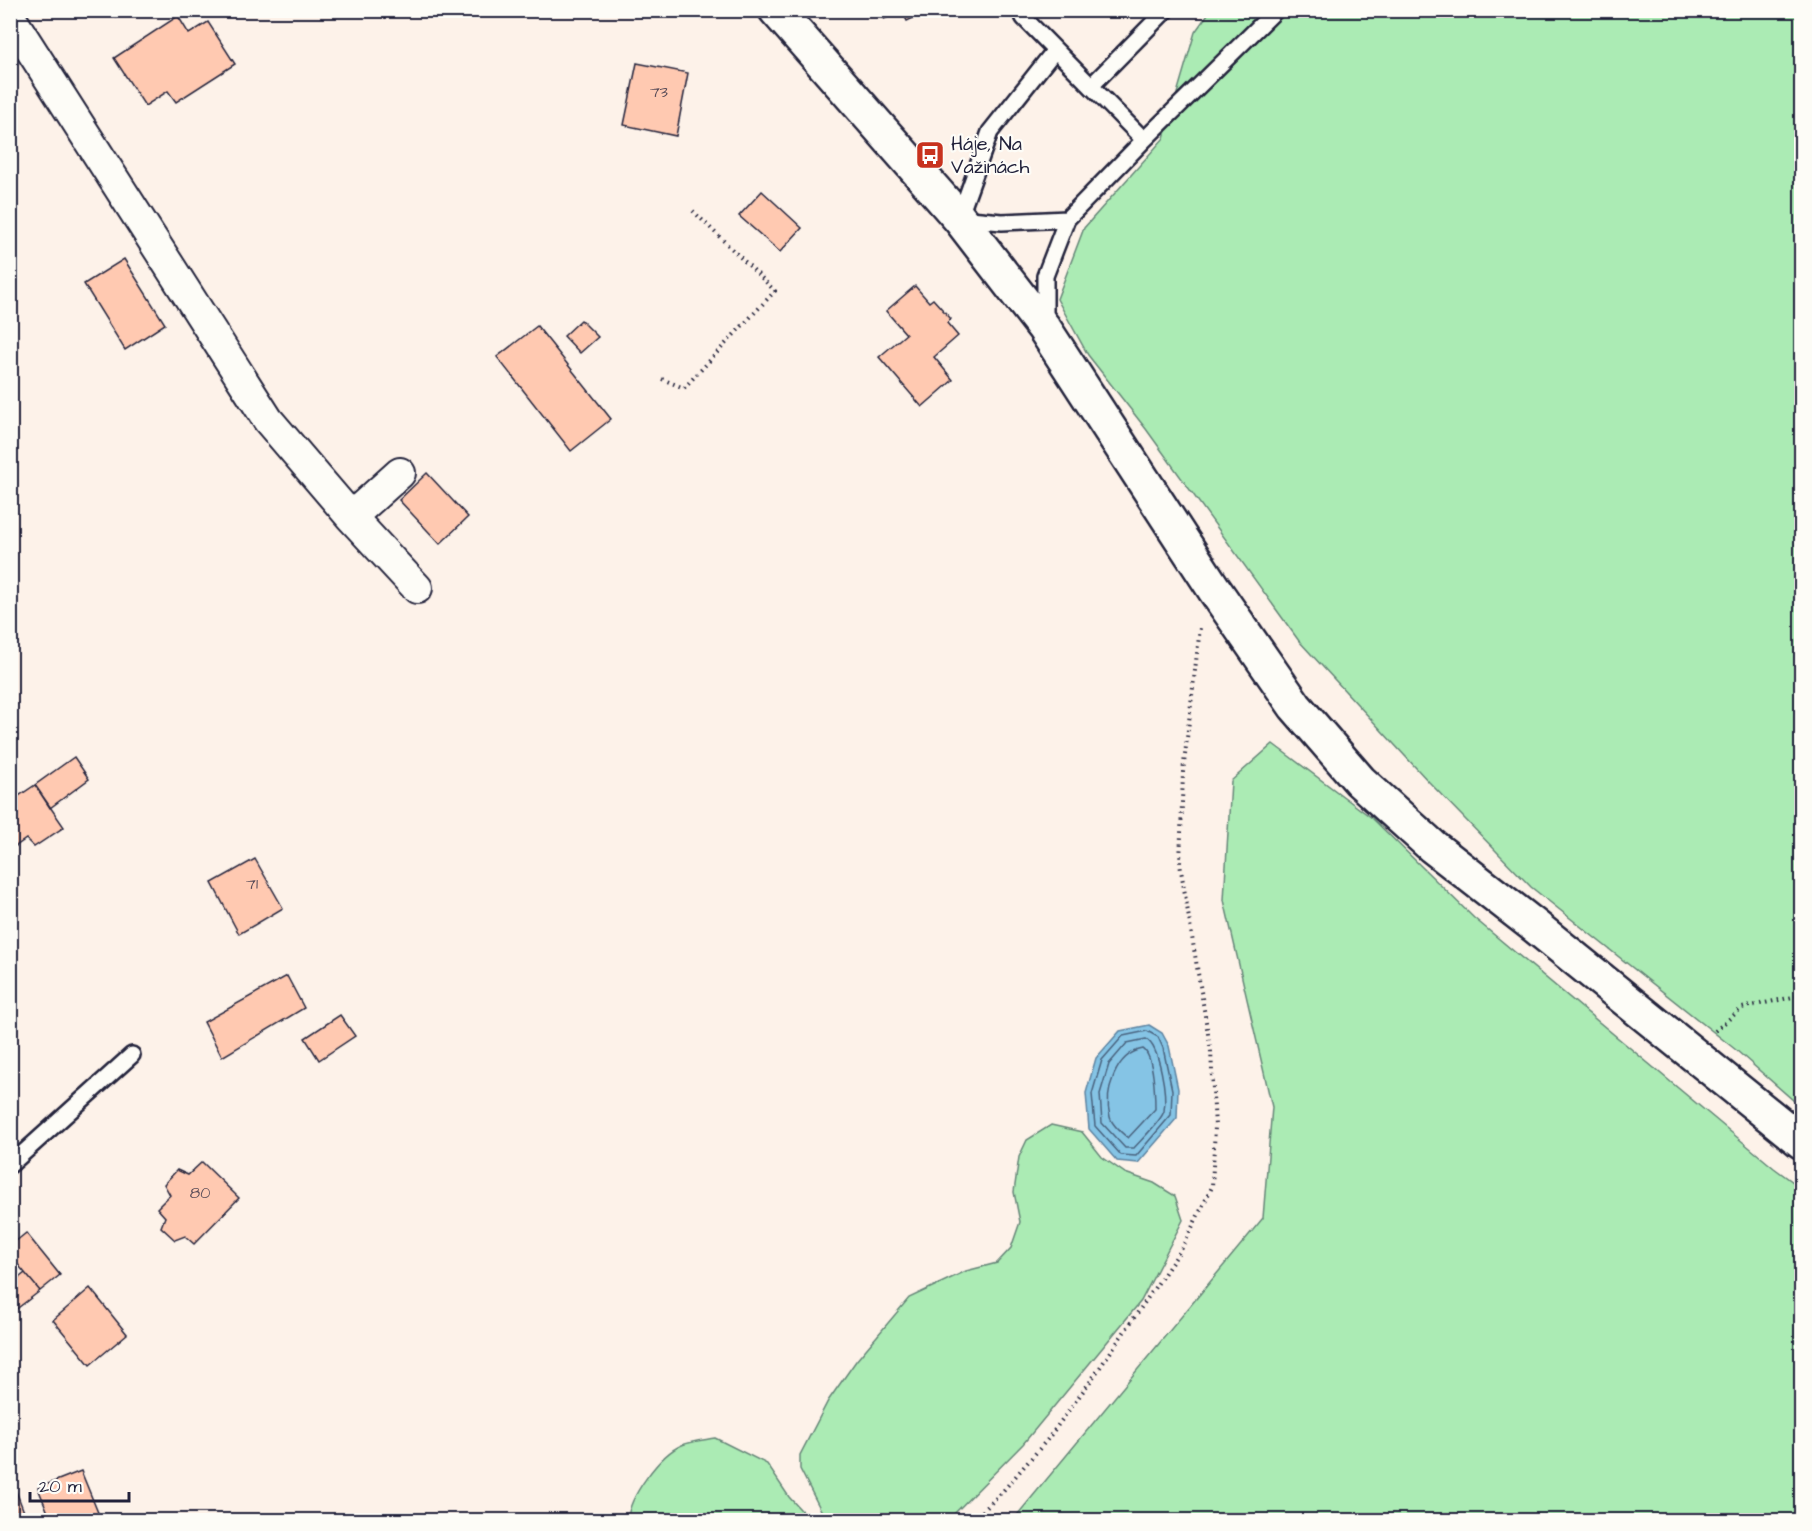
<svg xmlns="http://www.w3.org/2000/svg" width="1812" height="1531" font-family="'Architects Daughter',sans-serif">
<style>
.green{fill:#abebb4;stroke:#668678;stroke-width:1.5}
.water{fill:#85c4e5;stroke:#5d83a1;stroke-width:1.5}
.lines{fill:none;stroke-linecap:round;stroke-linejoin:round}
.shore{stroke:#4a637f;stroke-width:1.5}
.building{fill:#ffc9b1;stroke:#22223b;stroke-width:1.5}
.service-casing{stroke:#22223b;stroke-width:20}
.minor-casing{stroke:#22223b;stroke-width:34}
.secondary-casing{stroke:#22223b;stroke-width:38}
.path{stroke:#22223b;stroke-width:4;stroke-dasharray:1.5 4.5;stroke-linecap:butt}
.service{stroke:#fdfcf7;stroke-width:15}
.minor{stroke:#fdfcf7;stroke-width:30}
.secondary{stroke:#fdfcf7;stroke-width:33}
.labels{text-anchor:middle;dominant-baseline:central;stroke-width:4.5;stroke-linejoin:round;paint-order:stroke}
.number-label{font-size:16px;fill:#594c58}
.poi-label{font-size:20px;fill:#22223b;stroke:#fdfcf7;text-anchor:start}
</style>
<rect width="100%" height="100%" fill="#fdf2e9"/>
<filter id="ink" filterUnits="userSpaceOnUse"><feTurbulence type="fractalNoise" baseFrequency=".0167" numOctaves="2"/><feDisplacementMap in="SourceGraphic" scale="12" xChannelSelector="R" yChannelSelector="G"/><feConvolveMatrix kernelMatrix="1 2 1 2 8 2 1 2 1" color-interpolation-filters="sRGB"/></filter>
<g filter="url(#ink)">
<path class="green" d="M1210,11h591v1096l-65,-57 -205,-163 -102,-105 -130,-141 -153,-212 -58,-74 -31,-56 27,-71 80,-90 31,-106z
M1273,744l99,74 102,100 300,250 27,20v332h-788l250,-302 9,-111 -48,-207 7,-119z
M1051,1125l31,7 20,25 23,16 29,10 21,13 8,24 -42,81 -118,143 -75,76h-41l-29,-3 -5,3h-47l-26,-51v-14l28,-54 28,-40 53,-63 57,-27 31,-8 14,-15 9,-26 -6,-30 5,-35 8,-17z
M715,1438l52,26 22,33 21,23h-182c0,-22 32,-66 54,-75 10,-4 22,-5 33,-7z"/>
<path class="water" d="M1149,1025l13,8 7,13 9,43 -1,29 -39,45 -21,-2 -28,-32 -3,-36 10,-35 24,-27z"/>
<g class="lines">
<path class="shore" d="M1147,1031l11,6 5,11 9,42 -1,25 -35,41 -15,-1 -26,-29 -3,-32 10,-34 21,-24z
M1146,1039c14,8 21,56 18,72 -2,9 -23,29 -30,37h-9l-23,-25 -2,-29 9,-30 18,-21z
M1143,1049c11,7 12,47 12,60l-27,29c-5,-4 -16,-13 -18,-21 -6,-25 5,-63 33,-68z"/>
</g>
<path class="building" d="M113,10h14l-10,7z
M880,10h50l-23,11 -5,-10 -18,8z
M178,16l11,18 19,-12 27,42 -59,38 -8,-11 -23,15 -31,-48z
M637,63l51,10 -12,63 -52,-11z
M10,107l6,10 -6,3z
M762,191l40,37 -22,24 -41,-36z
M124,259l41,65 -40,26 -41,-66z
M915,286l14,16 4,-3 18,20 -4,4 11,13 -24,21 19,23 -31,27 -43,-50 27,-23 -20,-23z
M581,320l17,17 -18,16 -16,-17z
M537,326l74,93 -40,32 -74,-94z
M427,473l41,44 -28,27 -41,-44z
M74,757l15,22 -39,29 -15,-23z
M35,785l29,42 -30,20 -8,-8 -16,11v-48z
M255,859l28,49 -44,26 -27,-51z
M287,976l17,32 -82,49 -18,-35z
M340,1015l15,21 -36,24 -14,-22z
M202,1162l37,36 -45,46 -9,-8 -10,4 -14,-13 4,-10 -8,-9 13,-13 -6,-11 13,-14 11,5z
M26,1233l34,42 -20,16 -30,-36v-9z
M25,1273l15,18 -30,23v-29z
M90,1288l37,46 -37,31 -37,-45z
M81,1471l20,49h-50l-13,-32z
M13,1483l11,29 -14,5v-33z"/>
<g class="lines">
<g class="service-casing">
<path id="service" d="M1020,10l4,8 120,122
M1055,50l-65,82 -31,86 43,4 65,-3
M1091,86l75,-76
M1045,322v-46l22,-57 77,-79 132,-130
M10,1165l122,-110"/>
</g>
<g class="minor-casing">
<path id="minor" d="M10,17l258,403 83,97 66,71
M351,517l49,-44"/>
</g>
<g class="secondary-casing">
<path id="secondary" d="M776,10l183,208 85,110 170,261 81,117 65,75 72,65 104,81 266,215"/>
</g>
<path class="path" d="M662,379l22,9 91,-97 -82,-80
M1715,1031l27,-23 60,-13
M974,1520l28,-28 45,-52 45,-61 90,-131 30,-61 3,-60 -4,-75 -31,-188 3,-92 17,-144"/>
<use href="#service" class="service"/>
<use href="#minor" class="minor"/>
<use href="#secondary" class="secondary"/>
</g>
</g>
<defs>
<g id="bus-square" transform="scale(1.5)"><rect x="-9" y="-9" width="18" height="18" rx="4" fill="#c8321e" stroke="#fdfcf7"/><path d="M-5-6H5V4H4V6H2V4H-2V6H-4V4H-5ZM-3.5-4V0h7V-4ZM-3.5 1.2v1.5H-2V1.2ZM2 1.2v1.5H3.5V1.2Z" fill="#fff"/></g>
</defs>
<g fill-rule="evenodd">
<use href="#bus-square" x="930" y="155"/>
</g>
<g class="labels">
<g class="number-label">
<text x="659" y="92">73</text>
<text x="252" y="884">71</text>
<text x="200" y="1193">80</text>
</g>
<g class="poi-label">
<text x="951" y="144">Háje, Na<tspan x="951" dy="23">Važinách</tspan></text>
</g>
</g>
<rect width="1812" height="1531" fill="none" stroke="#fdfcf7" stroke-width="36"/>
<rect x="18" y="18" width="1776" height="1495" fill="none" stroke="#22223b" stroke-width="2" filter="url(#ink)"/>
<path d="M30 1492v9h99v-9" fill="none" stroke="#22223b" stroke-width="3"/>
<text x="39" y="1492" font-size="18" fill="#22223b" stroke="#fdfcf7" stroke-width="4.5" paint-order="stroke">20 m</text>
</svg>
